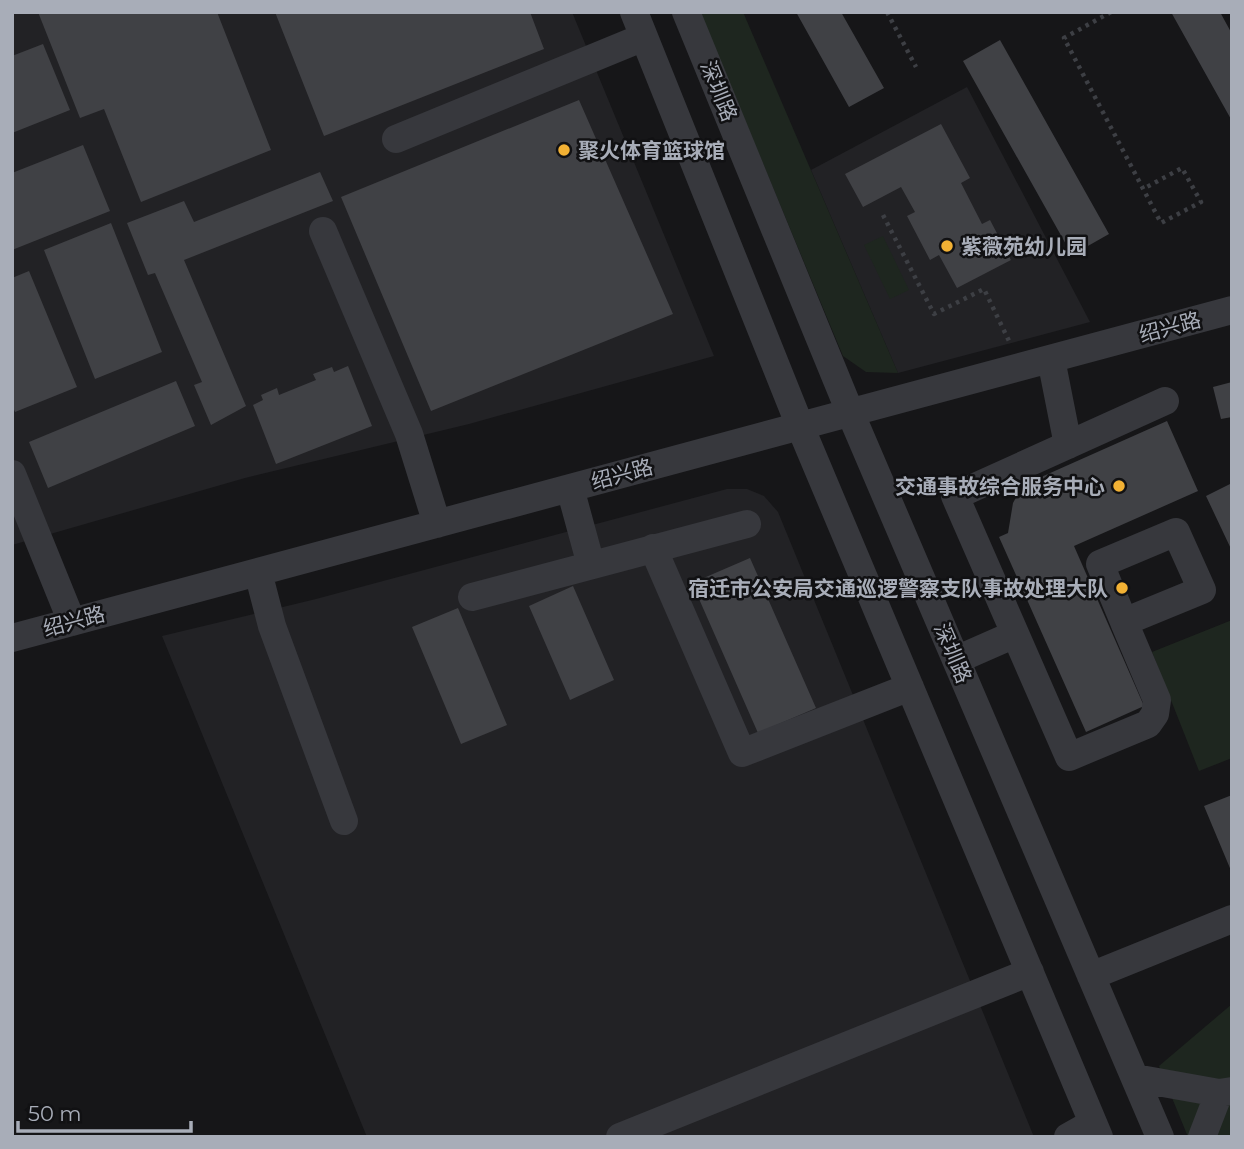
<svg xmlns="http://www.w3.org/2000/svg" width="1244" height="1149" font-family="Montserrat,'Noto Sans SC',sans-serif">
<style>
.built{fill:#222225}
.green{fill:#1e261f}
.building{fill:#404145}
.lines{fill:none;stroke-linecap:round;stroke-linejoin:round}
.path{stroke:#3d3f44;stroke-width:4.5;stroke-dasharray:3.5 5;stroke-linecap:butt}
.minor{stroke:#37383d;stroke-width:28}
.poi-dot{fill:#f2b134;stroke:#111113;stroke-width:2.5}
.labels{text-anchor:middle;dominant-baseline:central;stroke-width:5;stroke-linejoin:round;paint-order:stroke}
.street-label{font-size:21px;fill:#a8adb8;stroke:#111113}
.poi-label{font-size:21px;font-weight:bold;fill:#a8adb8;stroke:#111113;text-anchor:start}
</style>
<rect width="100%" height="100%" fill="#161618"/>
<path class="built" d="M12,12h560l142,344 -245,68 -224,54 -233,67z
M967,87l123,235 -192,51 -87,-203z
M727,489h20l17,7 14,16 256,625h-667l-205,-501 154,-37z"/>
<path class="green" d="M700,12h43l155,361 -32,-1 -23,-16z
M883,236l26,54 -19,9 -26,-54z
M1232,620v138l-33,13 -47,-119z
M1232,1004v133h-44l-29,-71z"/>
<path class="building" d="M38,12h179l54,138 -130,52 -37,-93 -24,9z
M275,12h255l14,37 -220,87z
M796,12h45l43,76 -35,19z
M1171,12h49l12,22v87z
M1000,40l109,194 -37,21 -109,-194z
M43,44l27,66 -58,23v-77z
M579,100l94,214 -242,97 -90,-214z
M941,124l29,54 -9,5 21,41 8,-4 21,40 -54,28 -18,-33 -9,5 -23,-44 8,-4 -14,-25 -38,20 -18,-33z
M83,145l27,66 -98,39v-77z
M320,172l13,29 -149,59 62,146 -35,19 -17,-40 8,-3 -47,-109 -7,2 -21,-52 57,-22 10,21z
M111,223l51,129 -67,27 -51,-129z
M29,271l48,116 -62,25 -3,-7v-127z
M348,366l24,60 -96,38 -23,-59 10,-5 -2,-5 16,-7 2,7 37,-15 -3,-6 19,-7 2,5z
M176,381l19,45 -147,62 -19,-46z
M1232,382v35l-11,2 -8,-32z
M1167,421l31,70 -124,55 70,160 -58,26 -87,-195 9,-4 5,-30 7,-13 10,-8z
M1230,484l2,4v63l-26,-55z
M750,558l66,150 -58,25 -66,-150z
M573,586l41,94 -44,20 -41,-94z
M458,608l49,117 -46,19 -49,-117z
M1232,795v78l-28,-67z"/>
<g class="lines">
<path class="path" d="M887,12l29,55
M1111,12l-47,26 97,185 40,-21 -19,-34 -39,21
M883,215l51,99 50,-25 26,54"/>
<path class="minor" d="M634,12l166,414 299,711
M686,12l164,400 310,725
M396,139l248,-102
M323,231l86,203 28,90
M1051,359l17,86
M12,474l60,148
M570,488l21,77
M653,548l89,205 168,-66
M258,572l14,54 72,195
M472,597l275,-73
M1124,622l-24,-58 76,-32 26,58 -78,32 33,78 -2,14 -7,10 -79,33 -114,-261 210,-95
M12,638l1220,-328
M956,660l59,-26
M1091,976l141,-57
M1135,1078l84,15 13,-2
M620,1137l410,-165
M1068,1137l25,-14
M1202,1137l17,-44"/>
</g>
<g class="poi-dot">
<circle cx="564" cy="150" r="7"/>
<circle cx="947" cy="246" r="7"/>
<circle cx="1119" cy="486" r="7"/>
<circle cx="1122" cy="588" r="7"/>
</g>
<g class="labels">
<g class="street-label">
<text transform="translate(719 91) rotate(68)">深圳路</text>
<text transform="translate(1170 327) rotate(-15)">绍兴路</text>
<text transform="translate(622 474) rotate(-15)">绍兴路</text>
<text transform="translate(74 621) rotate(-15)">绍兴路</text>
<text transform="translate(953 653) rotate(67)">深圳路</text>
</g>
<g class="poi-label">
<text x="578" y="150">聚火体育篮球馆</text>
<text x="961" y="246">紫薇苑幼儿园</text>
<text x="1105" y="486" text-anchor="end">交通事故综合服务中心</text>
<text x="1108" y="588" text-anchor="end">宿迁市公安局交通巡逻警察支队事故处理大队</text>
</g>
</g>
<rect width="1244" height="1149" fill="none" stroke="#a8adb8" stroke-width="28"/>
<path d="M18 1121v10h173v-10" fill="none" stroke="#a8adb8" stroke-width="3.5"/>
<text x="28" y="1121" font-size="21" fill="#a8adb8" stroke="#111113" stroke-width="5" paint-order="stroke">50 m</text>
</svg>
